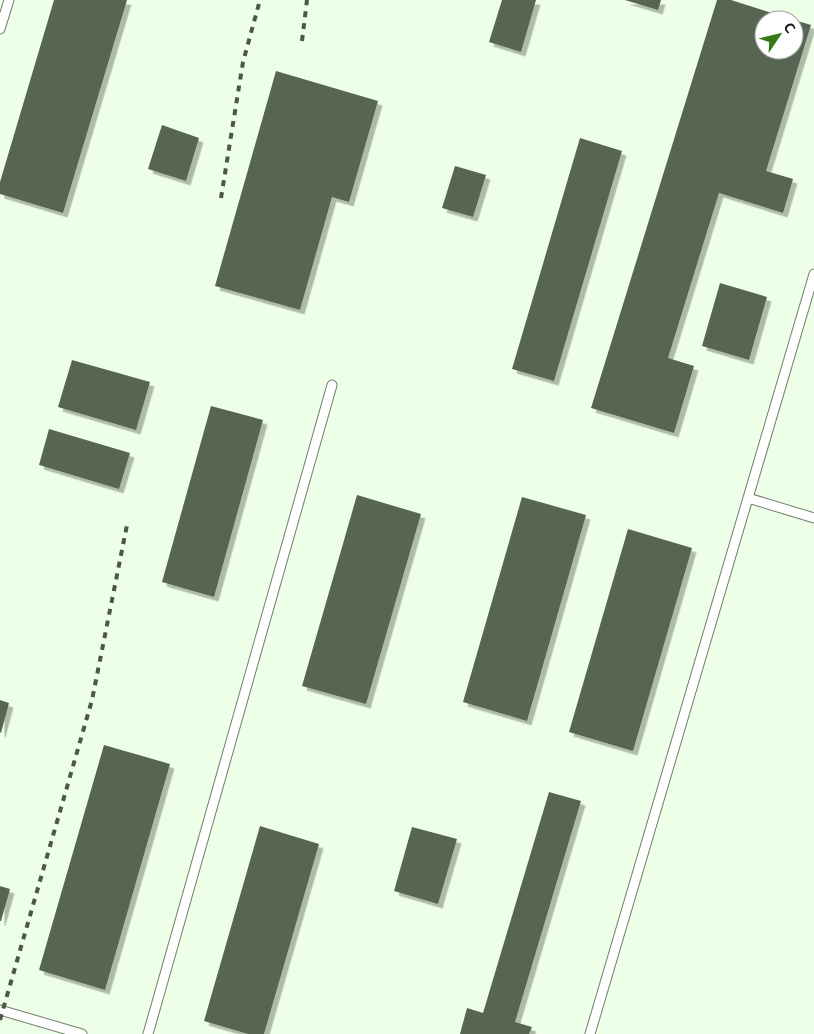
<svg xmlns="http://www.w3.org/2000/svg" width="814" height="1034" font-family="Ubuntu,sans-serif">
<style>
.building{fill:#576652;filter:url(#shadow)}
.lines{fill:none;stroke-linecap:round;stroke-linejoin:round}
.lane-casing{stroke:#6f7f6a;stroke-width:11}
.lane{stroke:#fff;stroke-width:9}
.rail{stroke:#4c5649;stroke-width:4;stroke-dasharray:6 6;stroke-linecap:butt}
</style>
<defs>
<filter id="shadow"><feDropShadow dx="4.5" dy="4.5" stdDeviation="0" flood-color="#0004"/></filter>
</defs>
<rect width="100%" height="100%" fill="#edffe7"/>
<path class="building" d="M54,0h73l-64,213 -63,-19v-12z
M502,0h34l-15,52 -32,-10z
M625,0h36l-3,10z
M717,0h14l63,20h-30v30h30v-30l17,5 -45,146 27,8 -10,34 -64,-20 -51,165 26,8 -20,67 -83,-25z
M276,71l102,30 -29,101 -17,-5 -32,113 -85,-24z
M162,125l37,13 -13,43 -38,-12z
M580,138l42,13 -68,230 -42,-12z
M455,166l31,9 -13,42 -31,-9z
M720,283l47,14 -18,63 -47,-14z
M72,360l78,22 -14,48 -78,-23z
M211,406l52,14 -49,177 -52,-15z
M49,429l81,24 -11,36 -80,-24z
M357,495l64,19 -55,190 -64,-18z
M522,497l64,18 -59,206 -64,-19z
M628,529l64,19 -59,203 -64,-19z
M0,700l9,3 -8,30 -1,-1z
M104,745l66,19 -65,226 -66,-20z
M549,792l32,9 -66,221 17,5 -3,7h-69l7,-26 16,5z
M260,826l59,18 -55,190h-16l-44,-13z
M412,827l45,12 -19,65 -44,-13z
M0,886l10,3 -9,32h-1z"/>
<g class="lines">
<g class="lane-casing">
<path id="lane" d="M0,29l9,-29
M748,498l66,20
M0,1010l82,24
M148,1034l184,-649
M590,1034l224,-760"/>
</g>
<use href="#lane" class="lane"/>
<path class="rail" d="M302,41l5,-41
M221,198l22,-136 17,-62
M0,1020l92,-320 35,-175"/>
</g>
<g transform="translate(779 35) rotate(55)"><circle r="24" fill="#ffffff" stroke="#9fa19e"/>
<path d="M0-4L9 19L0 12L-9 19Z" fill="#377918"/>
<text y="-8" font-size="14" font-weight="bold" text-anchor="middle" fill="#0e140c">С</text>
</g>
</svg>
